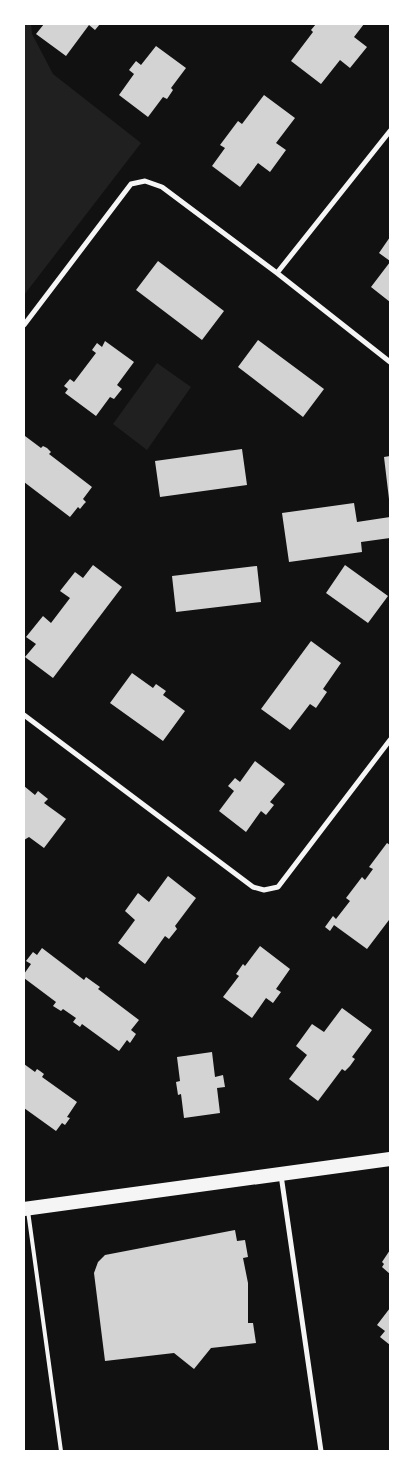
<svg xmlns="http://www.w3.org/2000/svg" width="414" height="1475" font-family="Barlow,sans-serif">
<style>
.green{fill:#202020}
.building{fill:#d3d3d3}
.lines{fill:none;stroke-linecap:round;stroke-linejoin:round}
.service{stroke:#f5f5f5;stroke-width:4}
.minor{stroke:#f5f5f5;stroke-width:5}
.trunk{stroke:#f5f5f5;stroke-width:14}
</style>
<rect width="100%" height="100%" fill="#111"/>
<path class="green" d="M24,24h7l1,10 21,40 88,69 -117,152z
M157,363l34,24 -44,63 -34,-26z"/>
<path class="building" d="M44,24h56l-5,6 -6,-5 -23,31 -30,-22z
M316,24h48l-10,13 13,10 -17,21 -10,-8 -19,24 -30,-23 22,-29 -2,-2z
M156,46l30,22 -15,20 2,2 -6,9 -4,-2 -15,20 -29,-22 15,-21 -5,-4 7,-9 5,4z
M264,95l31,23 -19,25 10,7 -16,22 -12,-9 -18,24 -28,-21 13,-18 -5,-3 18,-24 4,3z
M390,237v24l-11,-8z
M158,261l66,50 -22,29 -66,-50z
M390,262v40l-19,-15z
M258,340l66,49 -21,28 -65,-50z
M105,341l29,21 -17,23 5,4 -8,10 -4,-2 -14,19 -31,-23 3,-4 -4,-3 6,-7 4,3 22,-29 -4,-3 5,-7 5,4z
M25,436l16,12 2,-2 4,2 4,4 -2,2 43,33 -9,12 3,3 -2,2 -4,5 -2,-2 -8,10 -46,-35z
M242,449l5,36 -87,12 -5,-36z
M390,456v43h-1l-5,-42z
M354,503l3,19 33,-5v21l-29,4 1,10 -73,10 -7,-49z
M93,565l29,22 -69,91 -28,-21 11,-13 -10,-7 17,-21 8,7 19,-25 -10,-7 15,-19 8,6z
M345,565l43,31 -20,27 -42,-30z
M257,566l4,36 -85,10 -4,-36z
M311,641l30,22 -18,26 4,3 -11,16 -6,-4 -20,26 -29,-21z
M132,673l21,15 3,-4 10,7 -3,4 22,16 -22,30 -53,-38z
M255,761l30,23 -15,18 4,3 -8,10 -5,-4 -15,21 -27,-21 15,-20 -6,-5 7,-8 5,4z
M24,786l11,9 3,-4 10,8 -4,4 22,16 -22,29 -15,-11 -5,3z
M387,843l3,2v76l-1,-1 -22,29 -33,-24 -4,6 -5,-4 8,-11 3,3 14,-18 -4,-3 16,-21 3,3 8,-11 -4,-2z
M168,876l28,22 -21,28 2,3 -8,10 -4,-3 -20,28 -27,-21 17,-23 -10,-9 13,-18 11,9z
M260,946l30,23 -14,20 5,3 -8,11 -7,-5 -14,20 -29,-21 16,-21 -3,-2 7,-10 2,2z
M42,948l42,32 2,-3 14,10 -2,2 41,31 -8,10 5,4 -6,9 -3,-3 -8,11 -37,-27 -2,3 -7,-5 3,-4 -13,-9 -2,2 -8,-5 3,-4 -32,-24v-4l7,-10 -5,-3 7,-9 4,3z
M342,1008l30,22 -20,27 3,2 -5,7 -5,5 -3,-2 -24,32 -29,-22 18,-24 -11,-9 16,-22 12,8z
M212,1052l3,25 8,-2 2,12 -8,1 3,25 -36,5 -3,-24 -3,1 -2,-13 4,-1 -3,-24z
M24,1064l11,8 2,-3 3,2 4,3 -2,3 35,25 -10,15 3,1 -5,7 -3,-2 -6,8 -32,-23z
M235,1230l2,11 8,-1 3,17 -5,1 5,25v40h5l3,20 -45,5 -17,21 -20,-16 -69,8 -11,-88 4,-11 7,-7z
M390,1250v24l-8,-7 2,-3 -2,-2z
M390,1308v37l-10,-8 5,-6 -8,-6z"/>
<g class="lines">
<path class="service" d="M28,1211l33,240"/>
<path class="minor" d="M277,273l113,-142
M24,325l107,-141 14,-3 17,6 115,86 113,89
M24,715l229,172 11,3 14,-3 112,-147
M281,1175l40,276"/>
<path class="trunk" d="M24,1209l366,-50"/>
</g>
<rect width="414" height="1475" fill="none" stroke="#ffffff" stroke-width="50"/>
</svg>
